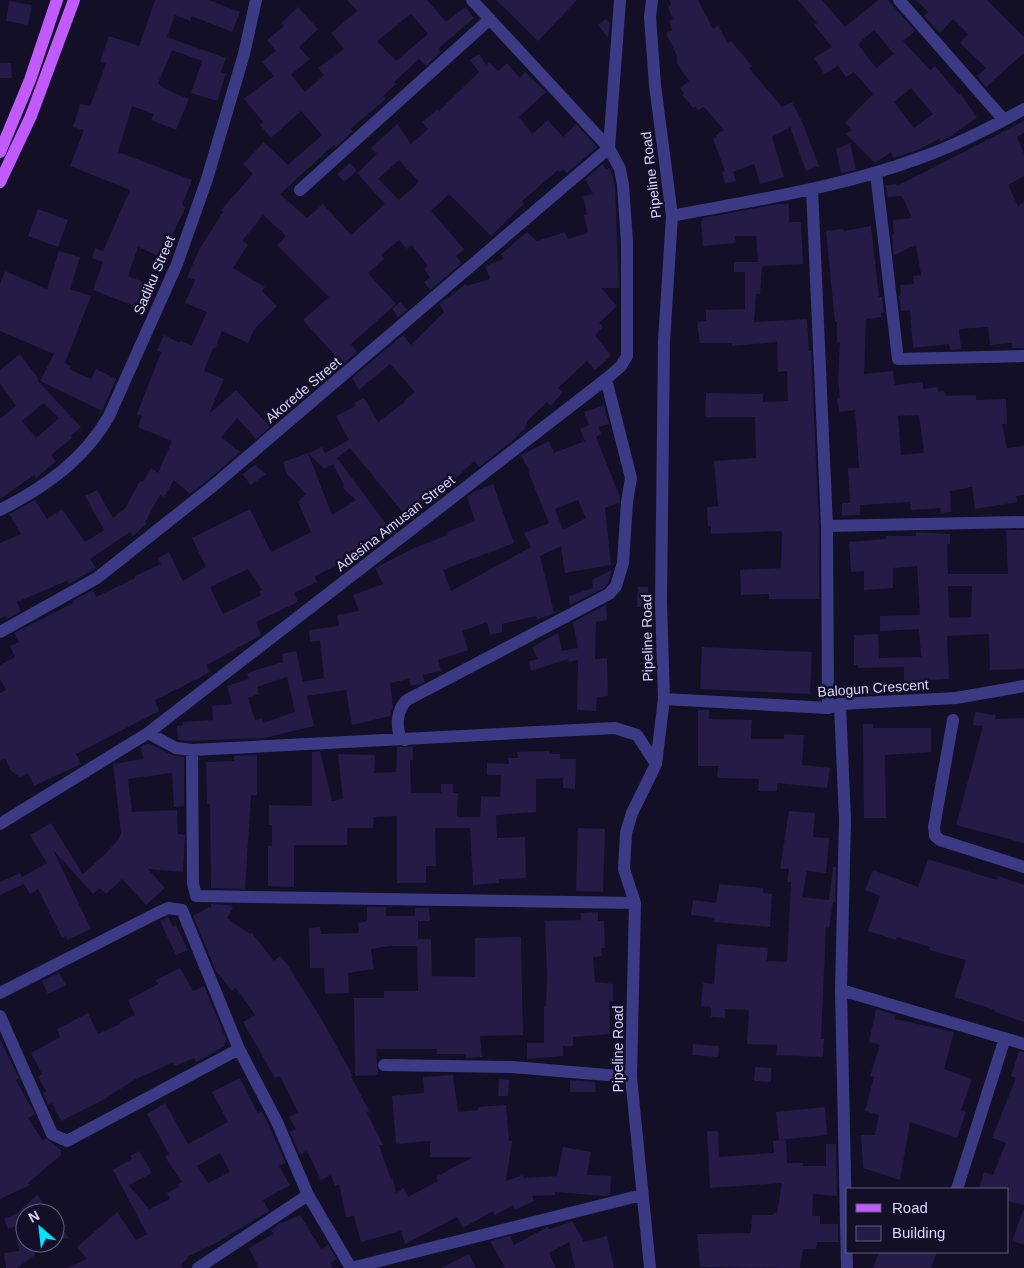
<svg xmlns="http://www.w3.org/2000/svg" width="1024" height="1268" font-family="Helvetica,sans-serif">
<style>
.building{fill:#241b47;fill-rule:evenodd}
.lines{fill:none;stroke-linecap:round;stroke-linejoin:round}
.minor{stroke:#3d3a85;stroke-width:12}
.major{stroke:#c25bff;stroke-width:12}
.labels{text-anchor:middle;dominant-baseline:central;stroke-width:5;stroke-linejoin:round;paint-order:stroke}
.street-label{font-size:14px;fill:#d9d4ff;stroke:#130f26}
</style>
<rect width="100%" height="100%" fill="#130f26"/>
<path class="building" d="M155,0h54l31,12 -8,20 -40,-16 -2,5 -15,-6 -8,22 59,21 -5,14 5,2 -9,27 -26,-8 11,-32 -30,-11 -14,33 7,6 24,10 -13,31 -25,-10 3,-6 -22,-8 -14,46 74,28 -10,25 4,2 -25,50 -23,-10 -10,29 18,7 -9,24 -44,-17 10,-28 -11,-4 3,-10 8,3 27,-61 -60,-24 14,-36 -11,-3 7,-23 10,2 16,-42 -6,-3 9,-25 30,10z
M347,0h80l19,22 19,-15 9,11 -36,31 3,3 -15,14 -7,-7 -25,23 2,2 -13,12 3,3 -36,30 3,2 -17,16 -2,-2 -54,49 27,24 16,-14 28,31 34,-31 -28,-31 20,-19 -6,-6 26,-24 14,20 17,-15 -6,-7 16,-13 1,2 40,-39 -9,-12 9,-6 7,11 3,-3 9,9 9,-8 13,15 5,-6 21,20 -27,25 13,17 16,-14 15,17 13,-13 21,23 -30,26 -4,-4 -3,3 -2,-2 -36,31 2,3 -33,32 -42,-42 -18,17 33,38 -8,7 6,7 -32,27 -6,-8 6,-5 -5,-7 2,-5 -15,-20 -5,4 -8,-9 -18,15 3,4 -16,14 28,31 -45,40 6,8 -32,28 -4,-6 17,-15 -35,-39 26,-23 -52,-52 9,-9 -23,-21 -21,26 6,4 -15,23 32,19 -3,4 15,15 -23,24 -6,13 -26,-12 -7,18 -2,-1 -9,23 20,8 -15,35 27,-24 34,37 -14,12 -19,-21 -16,19 19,15 -32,28 -18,14 -16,-14 -10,17 -4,-2 -15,27 2,2 -14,12 -3,-4 -40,27 6,9 -27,16 -2,-3 -50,21 4,9 -14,8 -2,-3 -5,3v-76l21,-9 -12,-20 26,-14 12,19 15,-10 23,33 19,-12 -19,-34 12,-6 16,28 12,-10 15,-27 3,1 8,-14 7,5 14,-32 -34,-14 4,-11 -5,-2 24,-62 -4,-2 7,-15 16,8v-2l12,4 15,-33 -22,-9 10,-23 -8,-3 13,-29 23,-36 -2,-2 32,-36 -10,-10 21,-22 24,23 34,-30 -21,-24 -30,27 -11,-13 3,-3 -19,-23 30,-23 -12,-14 14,-11 -9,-11 17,-14 -3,-3 17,-16 20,22 -19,18 11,12 -19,16 14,17 19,-17 -6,-7 26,-19 -13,-16 26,-22zM411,14l17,20 -32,27 -19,-20zM399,160l20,22 -20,18 -21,-21z
M496,0h81l-39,41z
M669,0h29l15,29 5,-3 10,17 3,-2 21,25 -3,2 33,39 10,-5 11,22 16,42 -13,5 -16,-44 -18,10 12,40 -24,7 -6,-20 -21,8 3,9 -11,3 -3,-12 3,-1 -12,-32 4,-2 -1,-2 8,-5 -20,-23 -6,3 -3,-4 -2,2 -11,-13 2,-2 -4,-5 9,-7 -12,-18v-7l-11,-23 6,-3 -3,-9 4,-2 -5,-11 3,-4z
M798,0h24l23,27 33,-27h10l27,31 -12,10 27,29 5,-4 24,29 1,-1 17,23 -27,20 -10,4 -1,-2 -21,11 -25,8 -2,-6 -16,11 -29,-29 6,-4 -7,-7 28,-29 -19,-22 -8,5 -8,-11 -14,8 -10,-16 18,-11 -18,-22 3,-2zM874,30l20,24 -18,14 -18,-24zM911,88l22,26 -19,14 -20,-26z
M916,0h71l37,37v16l-38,34 -9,-11 9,-8 -26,-25 8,-9 -15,-15 -13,14 -16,-17 4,-4z
M9,1l23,4 -4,20 -22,-4z
M606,19l4,4 -2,15 -10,-13z
M0,63h11l1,15h-12z
M1024,121v12l-7,4 7,17v22l-16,9 10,21 6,-4v146h-12v-5l-22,2 -2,-18 -29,2 2,20 -11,1 -1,-6 -36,4 -3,-38 -9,1 -2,-15 2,-1 -1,-10 14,-1 -1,-8 8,-1 -5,-30 -22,10 -2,-19 2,-2 -1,-14 19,-2 -10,-22 -15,1 -1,-12 10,-1 1,2z
M850,143l6,27 -15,3 -5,-24z
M350,163l7,8 -13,11 -7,-8z
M603,164l3,5 4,-1 5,18 4,102h-18l16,18 -18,17 4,4 -8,8 16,21 -16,14 -8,-9 -29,27 5,4 -12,14 -4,-4 -19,18 -3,8 -12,12 -34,27 -5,-6 -36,35 -1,-2 -20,15 2,3 -10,8 -59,-72 -13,10 52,70 -48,33 1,2 -27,13 2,6 -23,11 4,9 -42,20 5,13 -54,30 2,8 -54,27 4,11 -83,43 5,10 -47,22 -6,-13 -8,4 -10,-7 -5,-12 -5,3v-68l6,-3 -6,-11v-14l15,-8 -5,-11 9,-4 -5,-9 59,-30 -1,-2 21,-11 3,7 39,-19v-2l26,-12 -3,-6 11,-6 14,29 23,-14 -14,-29 58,-29 21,43 40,-20 -13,-30 8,-8 -19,-20 -4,-12 25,-9 24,62 24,-15 -14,-13 2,-2 -11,-21 -9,5 -16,-16 14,-6 3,6 24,-13 -13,-24 20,-10 -2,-3 10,-5 14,24 27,-20 -1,-1 11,-9 -25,-28 -31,26 -7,-12 51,-43 8,10 33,-33 -5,-8 27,-20 1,2 23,-7 -5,-13 19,-7 -3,-5 26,-22 10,9 28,-9 3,7 20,-6 -4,-18 3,-1 -4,-18 10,-2 -8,-15zM248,569l14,21 -3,1 2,4 -38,19 -13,-27z
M778,204h11v18h12l2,42 -41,2 -2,28h-4l-2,28 53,-3 2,32h2l8,175v73h-50v-5l-28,1 -1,-25 41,-2 1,-37 -71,3v-8h-3l-1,-19 11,-1 -4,-45 42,-3 -1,-41h-50l1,-24 57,1v8l25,-1 -1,-30 -9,1 -1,-30 -45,4v-3h-32l-3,-21 9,-1v-11l39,-1v-37h-11v-10h24l-2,-26h-21l1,7 -33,3 -2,-24 2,-4z
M38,209l30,11 -10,27 -30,-11z
M871,226l8,71h3l2,15 -3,1v4l-15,2 -2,55 29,-3 2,14 28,-3v7l15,-2v5l6,-1 1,5 31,-1v5l30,-1 1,25h-5l5,24 17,-2v49l-8,1 1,6 -42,7 -3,-22 -22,4 1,21 -10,1 -1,-5 -29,2 -1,-8 -50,3v10l-18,1v-13h8l-2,-35h11l-4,-58 -16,2 -2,-14h3l-2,-17 2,-39h-3v-20h-2l-9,-91 17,-2 1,2zM919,415l5,38 -23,2 -3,-39z
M59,251l21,6 -10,32 21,7 -26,67 6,3 -2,3 22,10 5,-10 20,10 -14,32 -66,-32 45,48 -10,9 1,2 -21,17 5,6 -20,17 -2,-3 -34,24v-80l16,-13 -16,-23v-13l20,-16 20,27 14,-27 -54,-23v-47l5,-13 42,18zM44,403l15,15 -23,20 -14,-17z
M400,302l7,8 -9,7 -6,-8z
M604,405l5,19 -10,3 2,7 -5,3 24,60 -1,6 -14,5 6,57 -46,8 -4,-27 -21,10 14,57 -17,7 -1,-4 -34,8v8l-12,3 -3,-13 -25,9 6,19 -30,10 3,11 -18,4 2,7 -5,2 -9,2 -2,-7 -19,4 3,23 -3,10 -38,9 -6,-35 -39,6 7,30 -50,12 -75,3 -11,-1 -1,-14 6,-1v-3l30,-2 -1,-14 20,-2 -5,-18 22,-7 -2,-6 36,-11 -1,-8 14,-3 7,31 21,-4 -4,-37 -10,1 -1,-12 30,-4 -2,-11 22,-4 -6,-16 30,-11 -8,-16 37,-19 36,-14 -1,-3 28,-11 -8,-24 6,-5 20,-8 21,59 -71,27 8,21 80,-44 -7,-14 25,-10 -21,-52 1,-1 -8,-15 28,-14 5,12 31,-12 -5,-12 9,-4 -5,-13zM578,500l8,18 -23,12 -8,-21zM287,677l8,35 -32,11 -1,-5 -7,2 -7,-22 11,-4 -2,-7z
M255,465l11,9 -15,11 -9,-11z
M1006,530h18v139l-34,1 -1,-36 -42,2 2,43 -34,2v6h-11v-20l-46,1v-3h-4v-30l24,-1 1,24 42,-1 -2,-28 -39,2v-15l40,-1 -3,-49 -24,2v20l-29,2v-19l-13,1 -2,-30 37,-3v-3h30v-4l34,2v10h-3l1,30h60zM948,586h24l-1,31 -22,1z
M612,570l-3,12 -5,6 -34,17 -1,-9 24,-8 -1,-8z
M638,587h10v8h5v13l-16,-1z
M606,605l1,15 -11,2 -1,37 12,-1 1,38 -11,1 -1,14 -19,-1 1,-50 -9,2 -1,-3 -37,12 -2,-10 9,-2 -6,-12 26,-14 4,18 16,-3 -5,-26z
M702,647l110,5 -2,42 -110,-5z
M859,687l33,1 -1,5 -32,2z
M698,710h11v9l43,1 -1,19h33v-5l20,1 -2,30 28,3 -3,20 -50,-5v8h-19l1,-12 -42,-1 1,-12h-20z
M975,712l21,3 -1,4 29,-1v125l-68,-18 27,-99 -10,-1z
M863,724h10v4h58v24l-46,3 1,63h-22z
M145,744h5l22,11 12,2v49l-10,1 -2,-34 -44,6 4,33 45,-2 1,24 7,1 -2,37 -35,-3 17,19 -19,17 -24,-26 -16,15 -6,-6 -7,6 -40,-44 38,79 -24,11 -1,-4 -4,2 -24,-49 -8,5 -6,-10 -24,11v-13l20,-9 2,4 25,-14 -17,-28 21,-12 32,51 22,-20 13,-14 3,-7 -8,-69 30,-5 -2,-12z
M397,747h16v13h-3l1,33h30v-9h12v9h5l-1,24h23l1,-21 19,1 1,-22h-14v-12l22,1 -1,-6h10l-1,-6 32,-1v3h11v5h16l-1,30 -12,-1v-10l-27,1v33l-40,3 1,23 28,-1 1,41 -27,1v4l-26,2 -3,-57h-35l1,38h-10v17h-29v-67l-23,1 -1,11h-26v17h-53v42l-26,-1v-40h4v-21h-3v-20l43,1v-54l8,-1 12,50 11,-2 -5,-45 37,1 -1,18 22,-1z
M257,755v40h-6l-6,94 -34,-1 -1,-84h-3l-1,-42 28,-1v-5z
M789,811l26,2 -2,24 16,1 -3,35 -19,-2 -5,26 27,3 4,-33h3l-1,35h-2l-4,26 -3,-1 -5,112h3l-1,18 -47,-2 1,-10 -30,-1 2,-34 -24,-1v9l-14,-1v-10l-10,-1 2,-23 11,1 3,-40 51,4 -1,13 20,1 4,-80h-4l2,-13h-9z
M578,828l27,1 -2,63 -27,-1z
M928,859l69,21 1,-4 26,9v137l-29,-10v-2l-41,-13 12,-37 -37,-10 1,-3 -33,-10 -1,3 -28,-9 12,-35 -15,-6 8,-20 45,17z
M719,884l44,4v5l9,1 -2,33 -56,-5 1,-4 -24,-3 2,-15 23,3z
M211,904l18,1 4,2 -6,11 23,16 2,-1 22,28 6,-5 7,8 39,63 27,49h-2l18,35 -2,2 16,32h-4l12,35 2,-1 3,14 8,-5 4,9 30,-16 -2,-4 37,-20h-43v-16l-34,3 -4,-48 32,-3 -1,-16 30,-2 5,37 20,-2v-3l28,-2 3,36h3l-6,40 17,-6 1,3 33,-2 6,-29 28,5 -4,23 24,1 -1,19 -6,1 -49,-4v3l-23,1 2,5 -19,9 -2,-5 -18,10 -2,-4 -30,17 -6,-11 -52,27 -4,-13 -40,11 -7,-26 -8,1 -7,-33 -4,2 -4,-11 -10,5 -14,-29 -7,4 -10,-23 6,-3 -7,-12 9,-5 -18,-36 -5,2 -32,-56 12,-7 -19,-27 -4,3 -16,-20 -23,-55 16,-9 2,2z
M367,907h19v9h29v-8h14l1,13h-12v18h13l1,37 43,1v-39l46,-1 2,98 -43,1 2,21 -14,1h-2l-1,-4h-28v-5h-61l2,26 -23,1 -1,-78h30v-7h34l-1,-45h-27l-19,3 3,20 -26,4 1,20 -24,1 -1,-26h-14l-1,-40 11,-1 1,7 38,-1 -1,-10 9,-2z
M598,912v9h6l1,27h-4l1,8 -9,1 2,25 18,2v17h-4l1,33 -37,3v9h-10v10l-36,3v-16h17v-37h2l1,-27 -2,-58 36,-1v-7z
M168,917l5,10 3,-2 12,25 -12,5 -16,-34z
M180,968l13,23 11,-5 23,55 -3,2 1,3 -29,16 -2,-4 -20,8 -2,-3 -38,17 -31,20 -42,21 -9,-18 -4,2 -5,-12 3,-2 -8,-14 4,-3 -11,-21 29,-16 -3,-8 31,-16 10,21 22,-10v-2l15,-7 -7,-15 30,-16 -2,-4z
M59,973l7,12 -18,9 -6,-13z
M876,1009l20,6 -1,4 59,13 -10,37 28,10 -11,31 5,2 -9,26 -47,-16 -10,58 -37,-12 -2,-33h14l4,-20 -14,-4 9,-34 -4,-1 10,-31 -11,-3z
M0,1039l19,39 -3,2 19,34 -7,4 15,23 3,-3 15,12v5l-33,28 2,2 -30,14z
M693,1044l26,2 -1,11 -26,-2z
M1019,1051l5,1v153l-16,-4v-12h-29l5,-17 9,3 13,-32 -14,-5 24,-60 -5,-2z
M755,1067l16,1v14l-17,-1z
M240,1078l18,36 4,-3 24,52 -7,3 11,19 -27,15 6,11 -55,33 -27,13 1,1 -7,7 2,3h-116l20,-9 -10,-12 40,-35 19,28 11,-6 -34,-64 19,-11 -2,-3 9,-5 13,22 -23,12 20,24 21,-10 -3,-6 12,-6 -1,-3 4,-2 -17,-25 4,-3 -22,-40 18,-11 23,41 40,-22 -16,-30zM220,1153l10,19 -22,11 -11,-17z
M499,1079l10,1 -1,16h-10z
M570,1080l25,2 1,10h-26z
M825,1107l2,28 -48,5 -3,-28z
M707,1131h11l1,26 55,-4 -1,-12 13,-1 1,23h16v3h23v-22h10l1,52 -24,-2 -1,22h8v8h18v18h-21l-1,7h-13l-3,19 -100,-1 -3,-33 54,-1 1,-18h21v-2h4l5,-30 -72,5z
M37,1195l13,18h-23l-2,-3v33h8l2,12 -18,13h-11l-2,-15 15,-2 -4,-25 -7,3 -4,-10 13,-6z
M1023,1211h1v34l-12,-4z
M300,1215l21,34 7,-4 9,14 -7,4 3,5h-74l-10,-20 24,-14 -2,-4 8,-6z
M55,1219l14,19 -14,2z
M572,1221l12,21 23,-6 7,32h-39l-6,-26 -20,11 7,15h-51l-15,-27 20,-5 4,9 33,-18 3,2z
M879,1252h58l-6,16h-58z
M469,1254l7,14h-35z"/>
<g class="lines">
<path class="minor" d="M899,0l105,120
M609,148l11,-148
M876,173l22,186 126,-3
M812,189l15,337 1,182
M300,190l190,-171
M672,216c82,-16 166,-28 245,-57 37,-13 73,-31 107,-50
M0,510c45,-23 84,-50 109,-94l68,-152 30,-85 37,-125 12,-54
M827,526l197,-4
M0,632l97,-54 116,-92 396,-338
M664,699l164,9 12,-4 116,-6 68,-12
M840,704l5,116 -4,170 6,278
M953,720l-19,107 1,9 5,4 84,27
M148,733l28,15 16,2 423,-22 22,7 19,29
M405,740l-5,-3c-4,-12 -3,-28 7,-37l202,-106 7,-8 7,-23 4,-61 4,-24 -25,-99
M192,750l1,133 3,13 439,7
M0,824l148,-91 458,-354 15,-13 6,-10v-114l-4,-57 -3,-16 -11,-21 -137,-148
M841,990l183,54
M0,993l157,-80 11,-5 14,2 57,139 38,73 31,73 43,73 291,-73
M0,1016l52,118 15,7 172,-92
M384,1065l128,2 119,10
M957,1189l48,-151
M198,1268l110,-73
M650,1268l-19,-191 4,-174 -11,-34 2,-36 6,-20 24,-49 8,-65 -3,-96 3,-262 8,-125 -17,-131 -5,-68 2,-17"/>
<path class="major" d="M0,152l30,-72 27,-80
M0,182l31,-66 43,-116"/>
</g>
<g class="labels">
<g class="street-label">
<text transform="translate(651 175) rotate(-97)">Pipeline Road</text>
<text transform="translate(154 275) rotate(-67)">Sadiku Street</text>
<text transform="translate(303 390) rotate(-40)">Akorede Street</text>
<text transform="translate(395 523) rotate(-38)">Adesina Amusan Street</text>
<text transform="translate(647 638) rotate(-91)">Pipeline Road</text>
<text transform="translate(873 688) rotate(-4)">Balogun Crescent</text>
<text transform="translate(618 1049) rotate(-90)">Pipeline Road</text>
</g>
</g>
<rect x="846" y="1188" width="162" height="65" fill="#130f26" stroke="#625e7d"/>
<rect x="856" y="1204" width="25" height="8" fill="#c25bff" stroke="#625e7d"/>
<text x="892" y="1213" font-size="15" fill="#d9d4ff">Road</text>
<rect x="856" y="1226" width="25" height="15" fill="#241b47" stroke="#625e7d"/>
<text x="892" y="1238" font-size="15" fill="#d9d4ff">Building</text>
<g transform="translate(40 1228) rotate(332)"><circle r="24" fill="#130f26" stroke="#625e7d"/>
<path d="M0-4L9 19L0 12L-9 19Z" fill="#00e5ff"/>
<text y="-8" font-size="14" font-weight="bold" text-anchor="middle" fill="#d9d4ff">N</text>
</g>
</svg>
